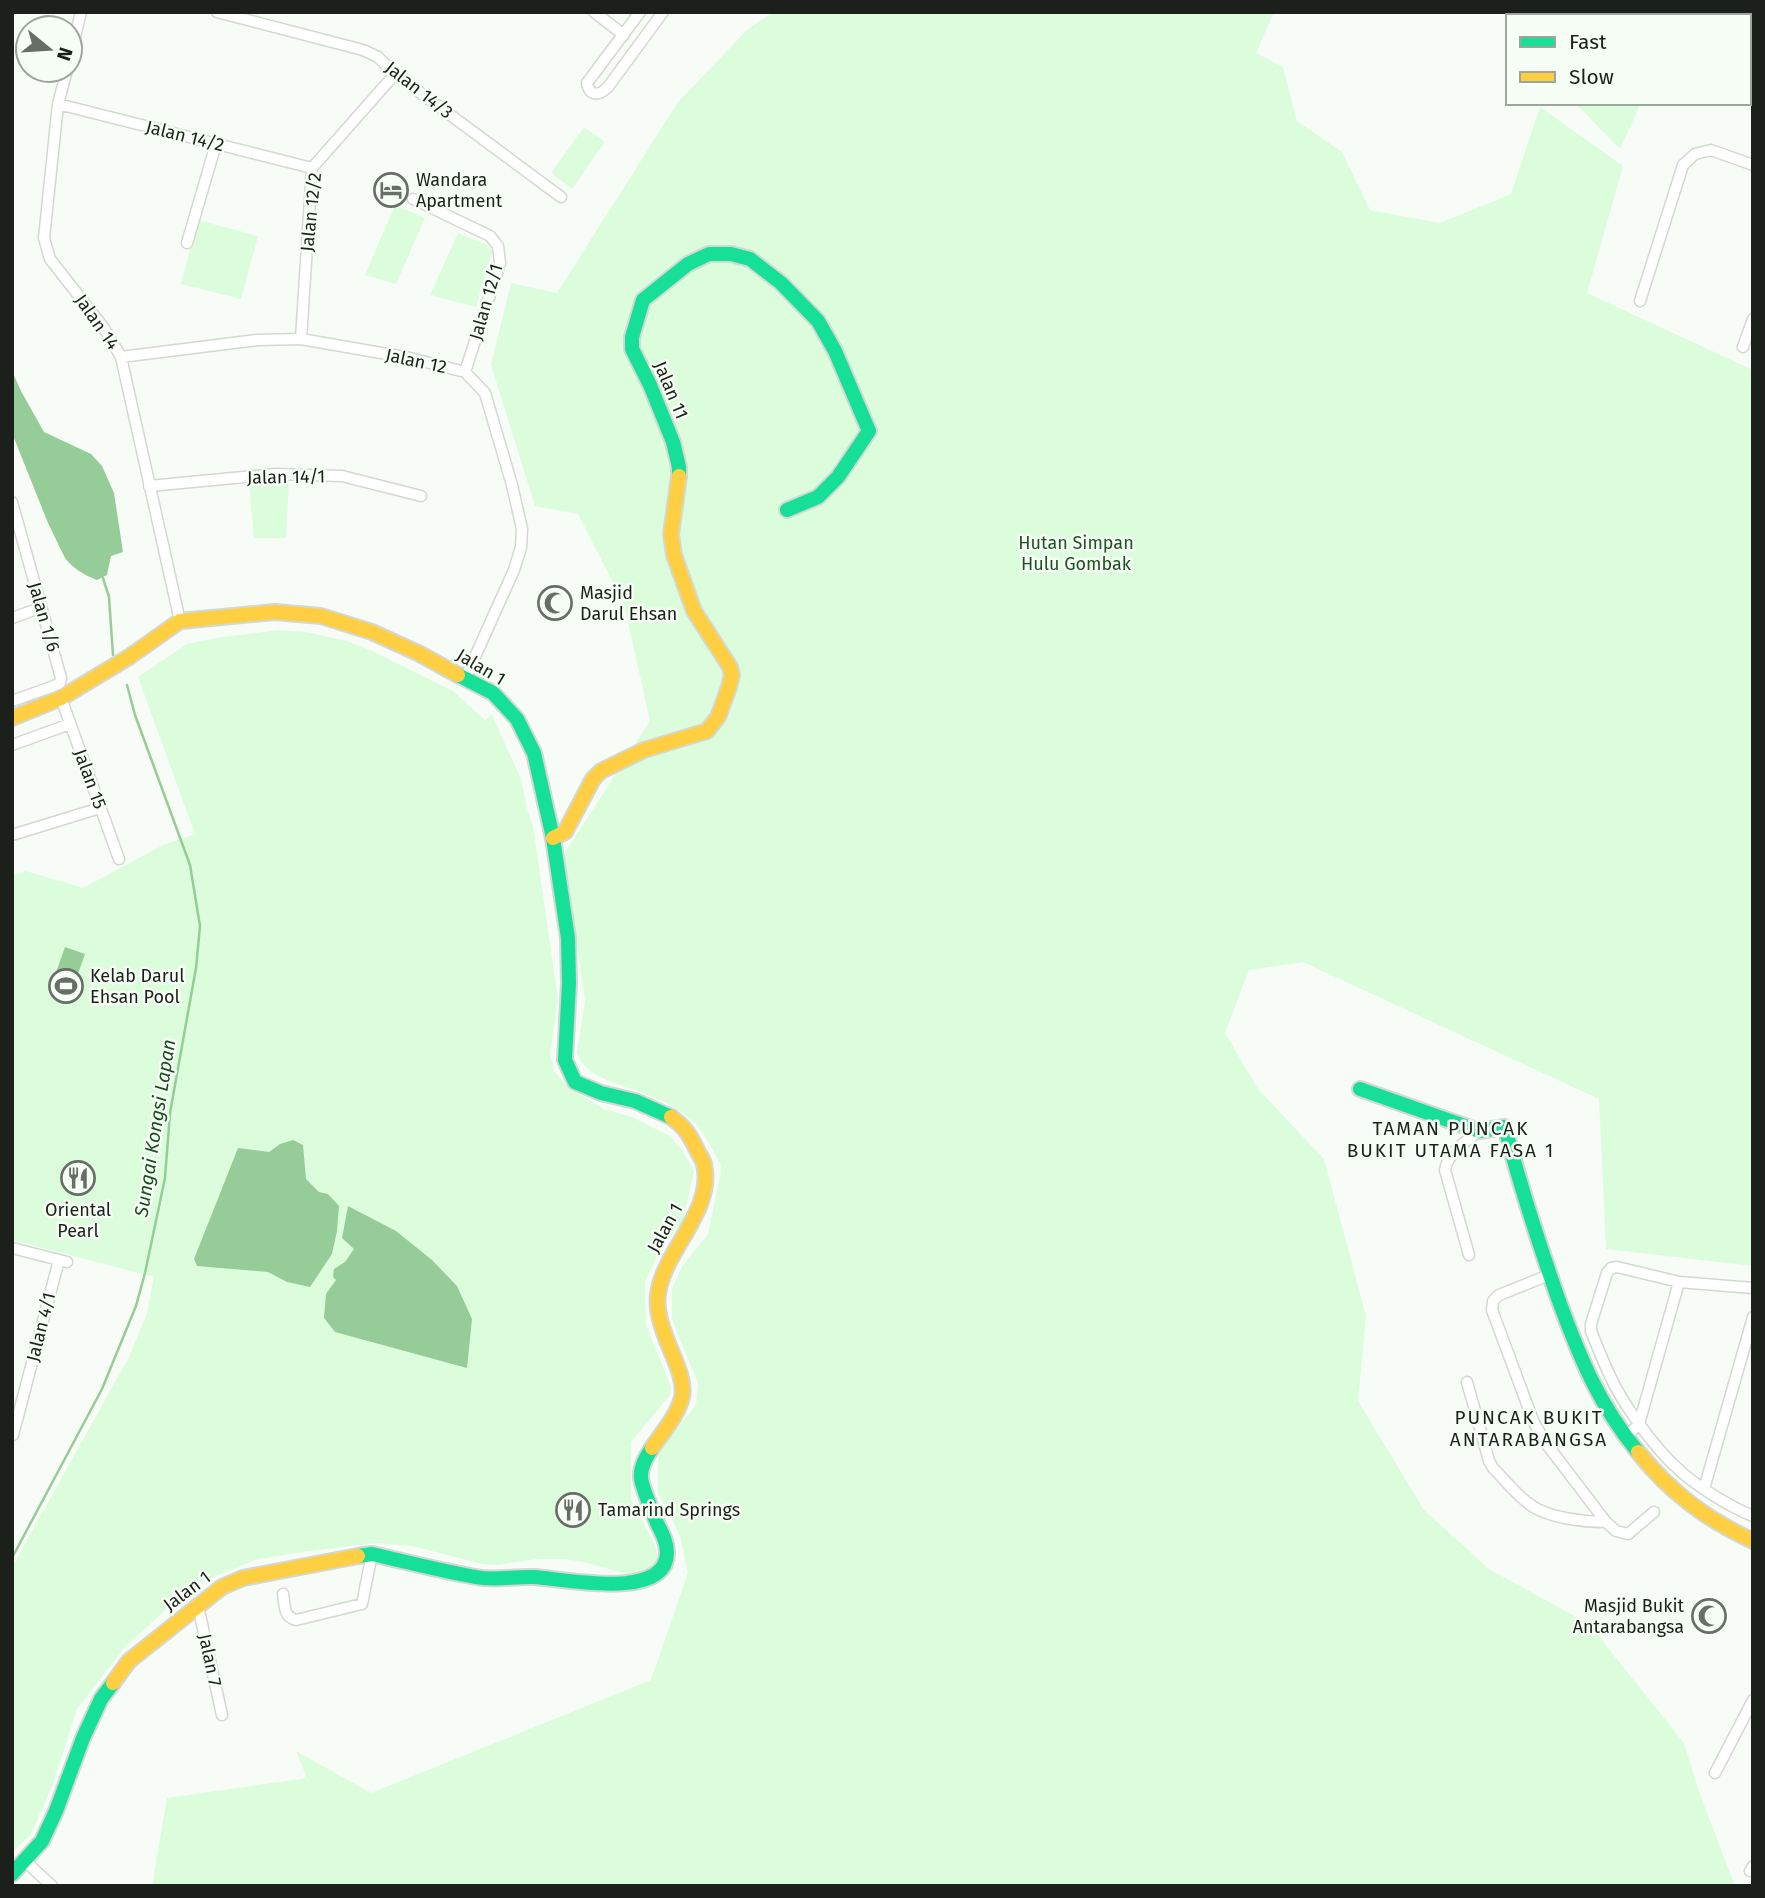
<svg xmlns="http://www.w3.org/2000/svg" width="1765" height="1898" font-family="'Fira Sans',sans-serif">
<style>
.green{fill:#dcfddc}
.water{fill:#96cc98}
.lines{fill:none;stroke-linecap:round;stroke-linejoin:round}
.stream{stroke:#96cc98;stroke-width:2.5}
.street-casing{stroke:#d3d8d3;stroke-width:13}
.fast-casing{stroke:#d3d8d3;stroke-width:18}
.slow-casing{stroke:#d3d8d3;stroke-width:18}
.street{stroke:#fefffe;stroke-width:10}
.fast{stroke:#16e098;stroke-width:14}
.slow{stroke:#ffcf43;stroke-width:14}
.labels{text-anchor:middle;dominant-baseline:central;stroke-width:5;stroke-linejoin:round;paint-order:stroke}
.street-label{font-size:18px;fill:#1b201b;stroke:#f6fef5}
.poi-label{font-size:18px;fill:#1b201b;stroke:#f6fef5;text-anchor:start}
.park-label{font-size:18px;fill:#1e5223;stroke:#f6fef5}
.water-label{font-size:19px;font-style:italic;fill:#194d1e;stroke:#f6fef5}
.neighbourhood-label{font-size:19px;letter-spacing:2px;fill:#1b201b;stroke:#f6fef5}
</style>
<rect width="100%" height="100%" fill="#f7fcf7"/>
<path class="green" d="M773,12h501l-18,41 27,14 14,54 45,31 28,58 70,13 71,-29 29,-87 83,59 -36,127 166,77v896l-147,-17 -7,-150 -296,-137 -54,8 -24,63 33,56 66,70 42,157 -8,85 66,109 65,59 100,55 95,119 15,49 36,94h-1583l15,-88 140,-20 -11,-27 75,42 280,-113 37,-107 -8,-37 -22,-43v-41l38,-47 2,-22 -26,-63v-32l11,-23 25,-31 14,-67c-10,-18 -20,-42 -38,-53 -12,-9 -30,-17 -44,-22 -20,-8 -56,-15 -63,-39l8,-52 -21,-147 86,-133 -26,-117 -46,-90 -43,-8 -44,-141 20,-82 46,10 121,-191 70,-73z
M1575,103h66l-21,46z
M584,127l21,15 -33,47 -21,-16z
M395,205l30,13 -29,66 -31,-9z
M198,220l60,16 -17,63 -60,-15z
M458,233l29,12 5,6 -16,56 -46,-12z
M289,482l-3,56h-32l-5,-54z
M279,630l26,2 42,9 25,10 81,40 32,29 7,-5 29,64 7,33 5,13 25,175 -8,54 5,18 13,15 36,22 28,8 38,19 12,14 12,21 -11,50 -23,29 -15,32 1,43 25,62 -1,8 -39,47v58l24,45 4,21 -15,9h-13l-48,-13 -18,-3h-28l-40,6 -15,-1 -70,-18 -36,-3 -75,9 -46,8 -54,22 -29,22 -47,43 -48,62 -24,75 -22,50 -19,18v-285l117,-210 18,-44 7,-36 -142,-37v-364l14,-5 57,17 82,-44 30,-10 -57,-157 49,-33 29,-6z"/>
<path class="water" d="M12,371l9,20 23,41 47,22 11,12 12,27 9,59 -12,4 -4,19 -10,5c-13,-5 -23,-11 -32,-22l-17,-35 -36,-90z
M65,947l20,7 -11,31 -20,-7z
M293,1140l10,5 3,34 13,13 9,2 11,12 -2,25 -5,23 -22,33 -23,-5 -19,-10 -71,-6 -3,-7 44,-111 31,4 11,-8z
M348,1206l48,25 36,29 25,26 15,33 -5,49 -132,-36 -11,-14 2,-24 10,-14 -3,-3 1,-8 11,-7 9,-13 -12,-11z"/>
<g class="lines">
<path class="stream" d="M102,575l7,22 4,58
M12,1558l90,-169 34,-83 9,-33 20,-95 5,-65 26,-145 4,-42 -10,-61 -55,-150 -8,-30"/>
<g class="street-casing">
<path id="street" d="M217,12l146,38 15,7 17,17 166,123
M594,12l30,23
M640,12l-53,71c3,14 12,13 21,4l55,-75
M1749,47l4,1
M70,57l11,-45
M67,70l-9,34 -14,134 6,21 54,69 17,29 59,264
M58,104l254,64
M413,199l77,37 8,10 2,17 -35,109
M187,243l29,-99
M1640,301l43,-136 12,-11 16,-4 42,15
M301,339l11,-171 83,-94
M1743,347l10,-28
M121,357l136,-17 44,-1 109,19 55,14 20,21 27,92 10,44 -1,18 -7,23 -49,109
M149,486l127,-12 66,2 79,20
M12,502l49,176 -1,5 -6,3 -42,15
M12,618l28,-10
M61,698l58,161
M12,745l58,-21
M12,835l88,-27
M12,1248l55,14
M1469,1255l-24,-85c3,-18 21,-28 34,-39
M1549,1275l-50,20 -6,6 -1,9 42,113 14,23 58,76 10,9 12,3 26,-22
M1753,1288l-74,-6 -62,-15 -6,1 -4,5 -16,51v7c6,15 12,30 19,45 13,28 43,70 66,91 17,17 54,40 77,49
M1467,1382l22,79 4,7c12,12 24,28 39,38 18,12 52,16 74,16
M13,1435l46,-175
M1627,1436l12,-12 40,-142
M1704,1489l49,-172
M283,1594c2,10 0,23 13,26l66,-16 10,-50
M198,1606l24,109
M1715,1773l38,-73
M25,1861l27,25
M1750,1871l3,-5"/>
</g>
<g class="fast-casing">
<path id="fast" d="M679,476v-9l-6,-25 -23,-57 -18,-36v-12l11,-37 45,-36 21,-10h22l19,5 31,24 37,38 17,30 34,80 -31,46 -20,20 -31,13
M458,675l35,18 24,26 17,34 19,85 15,100 1,45 -4,77 10,22 26,11 34,8 36,16
M1360,1089l119,42 26,-4c15,59 34,117 54,174 21,57 40,104 79,151
M358,1556l14,-2c35,8 69,17 104,23 19,4 39,-1 58,0 30,2 132,24 133,-24 0,-11 -5,-20 -10,-30 -4,-10 -15,-35 -16,-45 -1,-11 5,-21 11,-30
M12,1874l30,-33 14,-30 27,-73 18,-39 12,-16"/>
</g>
<g class="slow-casing">
<path id="slow" d="M12,718l49,-20 68,-41 51,-36 95,-9 46,4 51,16 48,22 38,21
M553,838l12,-6 28,-53 8,-8 43,-21 63,-19 11,-14 11,-30 3,-12 -2,-8 -36,-56 -20,-56 -3,-21 8,-58
M652,1448c10,-15 26,-33 30,-51 6,-27 -29,-67 -24,-103 6,-44 57,-84 46,-130 -1,-4 -5,-10 -7,-14 -8,-16 -11,-22 -26,-33
M1638,1452c33,41 68,67 115,89
M113,1683l16,-22 93,-74 21,-9 115,-22"/>
</g>
<use href="#street" class="street"/>
<use href="#fast" class="fast"/>
<use href="#slow" class="slow"/>
</g>
<defs>
<g id="hotel-ring" transform="scale(1.75)"><circle r="9.5" fill="#f6fef5" stroke="#686d68" stroke-width="1.5"/><path d="M-6-4.5h1.5V1H6V5H4.5V3h-9V5H-6ZM-4 0a1.8 1.8 0 1 1 3.6 0ZM.5 0V-2.5h3Q6-2.5 6 0Z" fill="#686d68"/></g>
<g id="mosque-ring" transform="scale(1.75)"><circle r="9.5" fill="#f6fef5" stroke="#686d68" stroke-width="1.5"/><path d="M3.5-4.9A6 6 0 1 0 3.5 4.9A5 5 0 1 1 3.5-4.9Z" fill="#686d68"/></g>
<g id="stadium-ring" transform="scale(1.75)"><circle r="9.5" fill="#f6fef5" stroke="#686d68" stroke-width="1.5"/><path d="M0-5a6.5 5 0 1 0 0 10a6.5 5 0 1 0 0-10ZM-3.5-1.8h7v3.6h-7Z" fill="#686d68"/></g>
<g id="restaurant-ring" transform="scale(1.75)"><circle r="9.5" fill="#f6fef5" stroke="#686d68" stroke-width="1.5"/><path d="M-5-6h1v4h1v-4h1v4h1v-4h1v5L-1.5 .5V6h-2V.5L-5-1ZM5-6V6H3V1.5H1.5Q1.5-4 5-6Z" fill="#686d68"/></g>
</defs>
<g fill-rule="evenodd">
<use href="#hotel-ring" x="391" y="190"/>
<use href="#mosque-ring" x="555" y="603"/>
<use href="#stadium-ring" x="66" y="986"/>
<use href="#restaurant-ring" x="78" y="1178"/>
<use href="#restaurant-ring" x="573" y="1510"/>
<use href="#mosque-ring" x="1709" y="1616"/>
</g>
<g class="labels">
<g class="street-label">
<text transform="translate(419 90) rotate(38)">Jalan 14/3</text>
<text transform="translate(185 136) rotate(14)">Jalan 14/2</text>
<text transform="translate(311 212) rotate(-84)">Jalan 12/2</text>
<text transform="translate(486 302) rotate(-74)">Jalan 12/1</text>
<text transform="translate(97 322) rotate(55)">Jalan 14</text>
<text transform="translate(416 361) rotate(12)">Jalan 12</text>
<text transform="translate(671 390) rotate(67)">Jalan 11</text>
<text transform="translate(286 477) rotate(-1)">Jalan 14/1</text>
<text transform="translate(44 617) rotate(74)">Jalan 1/6</text>
<text transform="translate(481 667) rotate(31)">Jalan 1</text>
<text transform="translate(90 779) rotate(70)">Jalan 15</text>
<text transform="translate(665 1228) rotate(-61)">Jalan 1</text>
<text transform="translate(41 1327) rotate(-76)">Jalan 4/1</text>
<text transform="translate(187 1591) rotate(-37)">Jalan 1</text>
<text transform="translate(210 1660) rotate(78)">Jalan 7</text>
</g>
<g class="poi-label">
<text x="416" y="180">Wandara<tspan x="416" dy="21">Apartment</tspan></text>
<text x="580" y="593">Masjid<tspan x="580" dy="21">Darul Ehsan</tspan></text>
<text x="90" y="976">Kelab Darul<tspan x="90" dy="21">Ehsan Pool</tspan></text>
<text x="78" y="1210" text-anchor="middle">Oriental<tspan x="78" dy="21">Pearl</tspan></text>
<text x="598" y="1510">Tamarind Springs</text>
<text x="1684" y="1606" text-anchor="end">Masjid Bukit<tspan x="1684" dy="21">Antarabangsa</tspan></text>
</g>
<g class="park-label">
<text x="1076" y="543">Hutan Simpan<tspan x="1076" dy="21">Hulu Gombak</tspan></text>
</g>
<g class="water-label">
<text transform="translate(155 1128) rotate(-81)">Sungai Kongsi Lapan</text>
</g>
<g class="neighbourhood-label">
<text x="1451" y="1128">TAMAN PUNCAK<tspan x="1451" dy="22">BUKIT UTAMA FASA 1</tspan></text>
<text x="1529" y="1417">PUNCAK BUKIT<tspan x="1529" dy="22">ANTARABANGSA</tspan></text>
</g>
</g>
<rect width="1765" height="1898" fill="none" stroke="#1b201b" stroke-width="28"/>
<rect x="1506" y="14" width="245" height="91" fill="#f6fef5" stroke="#9ea59e" stroke-width="2"/>
<rect x="1520" y="37" width="35" height="10" fill="#16e098" stroke="#9ea59e" stroke-width="2"/>
<text x="1569" y="49" font-size="21" fill="#1b201b">Fast</text>
<rect x="1520" y="72" width="35" height="10" fill="#ffcf43" stroke="#9ea59e" stroke-width="2"/>
<text x="1569" y="84" font-size="21" fill="#1b201b">Slow</text>
<g transform="translate(49 49) rotate(108)"><circle r="33" fill="#f6fef5" stroke="#9ea59e" stroke-width="2"/>
<path d="M0-5L12 26L0 18L-12 26Z" fill="#686d68"/>
<text y="-10" font-size="19" font-weight="bold" text-anchor="middle" fill="#1b201b">N</text>
</g>
</svg>
